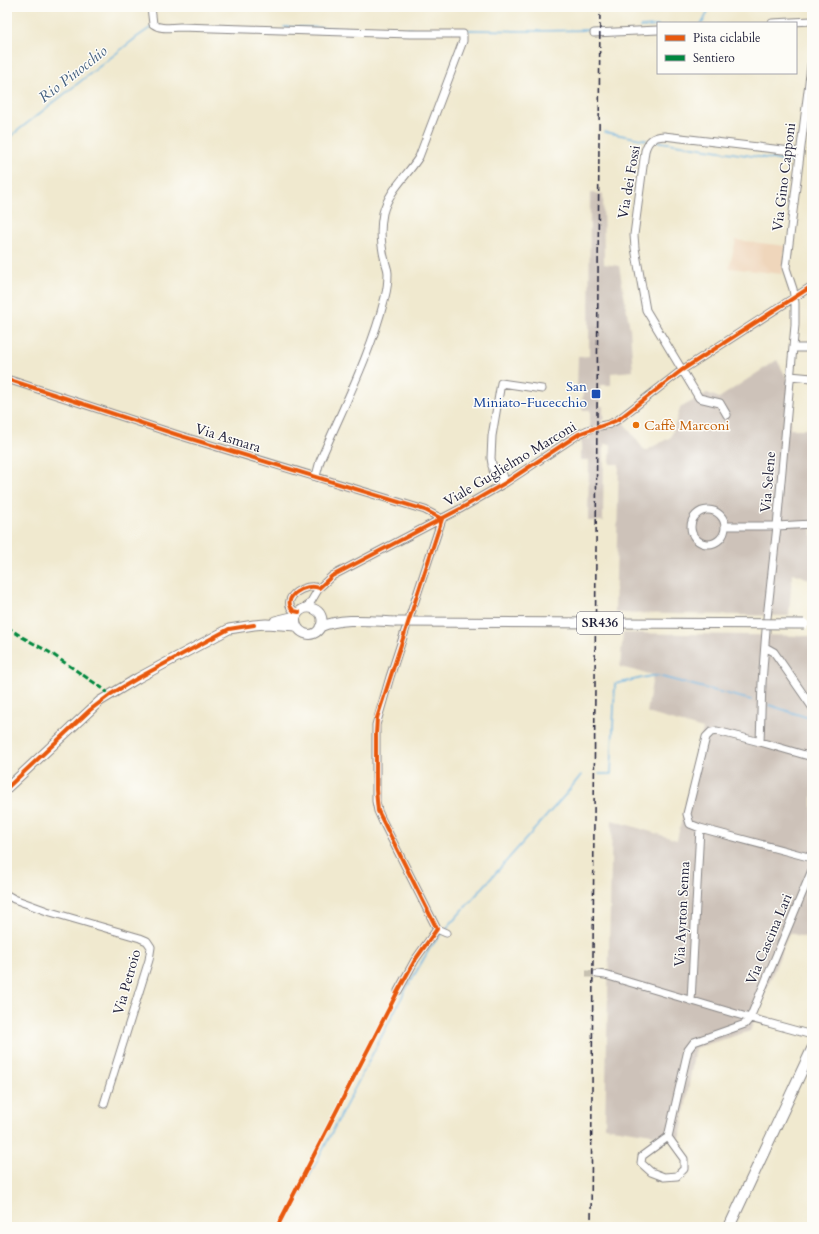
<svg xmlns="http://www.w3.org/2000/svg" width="819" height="1234" font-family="Cardo,serif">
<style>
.built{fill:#efd6bb}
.industrial{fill:#cdc2b9}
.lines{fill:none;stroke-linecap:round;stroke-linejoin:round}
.stream{stroke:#6ab2e1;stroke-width:1.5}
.minor-tunnel{stroke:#c7c1b1;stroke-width:7;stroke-dasharray:7 3.5;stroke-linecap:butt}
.minor-casing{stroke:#898685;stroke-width:9}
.major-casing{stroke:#898685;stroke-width:11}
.highway-casing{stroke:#898685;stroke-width:12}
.minor{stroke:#fff;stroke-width:7}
.major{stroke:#fff;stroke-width:9}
.highway{stroke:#fff;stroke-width:10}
.rail{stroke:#22223b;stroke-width:1.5;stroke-dasharray:6 3;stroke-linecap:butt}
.major-bridge-casing{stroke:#898685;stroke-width:11;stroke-linecap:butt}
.major-bridge{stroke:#fff;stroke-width:9}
.quiet{stroke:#00873e;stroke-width:3;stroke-dasharray:6 3;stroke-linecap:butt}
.cycleway-casing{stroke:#fdfcf7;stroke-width:6}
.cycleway{stroke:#e8590c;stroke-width:4}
.transit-dot{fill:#1a4fb4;stroke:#fdfcf7;stroke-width:1.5}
.food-dot{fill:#e8710a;stroke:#fdfcf7;stroke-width:1.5}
.labels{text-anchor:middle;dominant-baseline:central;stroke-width:3;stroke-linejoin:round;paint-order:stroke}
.shield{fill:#fdfcf7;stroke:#646373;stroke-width:1}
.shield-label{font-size:13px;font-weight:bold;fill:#22223b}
.street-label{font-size:14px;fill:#22223b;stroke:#fdfcf7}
.transit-label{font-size:14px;fill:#164399;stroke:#fdfcf7;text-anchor:end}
.food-label{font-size:14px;fill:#c56008;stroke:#fdfcf7;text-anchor:start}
.water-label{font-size:15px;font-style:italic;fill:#3f5c7d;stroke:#fdfcf7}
</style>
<rect width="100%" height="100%" fill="#fdfcf7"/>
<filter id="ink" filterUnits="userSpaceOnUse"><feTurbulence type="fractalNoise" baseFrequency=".025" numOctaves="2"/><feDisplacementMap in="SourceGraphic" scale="8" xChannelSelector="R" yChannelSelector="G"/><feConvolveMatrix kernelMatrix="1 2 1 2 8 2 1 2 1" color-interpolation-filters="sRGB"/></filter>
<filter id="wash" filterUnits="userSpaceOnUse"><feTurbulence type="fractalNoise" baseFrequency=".012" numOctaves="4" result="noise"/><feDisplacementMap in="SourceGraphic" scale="16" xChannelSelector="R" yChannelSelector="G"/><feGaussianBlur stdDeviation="0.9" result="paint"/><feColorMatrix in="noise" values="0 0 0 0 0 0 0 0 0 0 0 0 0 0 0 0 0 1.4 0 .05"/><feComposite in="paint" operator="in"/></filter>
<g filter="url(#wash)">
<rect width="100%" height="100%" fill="#f0e9cf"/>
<path class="built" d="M736,240l49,6 -3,28 -53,-6z"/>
<path class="industrial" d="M590,193l13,1 1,70 15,2 11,63 3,42 -22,2v12h-10l-1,21h3v7l2,5 -4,3 -1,8h5l18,-7 22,29 26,-14 9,-29 27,-15 12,5 58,-38 15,28 -2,41h22v151l-20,-7 -3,43 -174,-3 4,-149h-9l1,-20h-7l-1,77h-15l1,-61h-8v-21h9v-29h-8l1,-20 -6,-1 1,-32 11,-1z
M623,633l189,3v303l-23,-6 -39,98 -55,17 -15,90 -75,-11 7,-307 65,20 26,-111 -56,-16 6,-38 -33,-8z"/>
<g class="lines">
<path class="stream" d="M701,23l2,-1 7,-15
M284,27l250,4 60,-1
M640,27l18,-1
M605,132l41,8
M7,139l130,-102 16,-11
M655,141l142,22
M769,705l43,14
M599,774h12l4,-90 36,-8h7l93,24
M444,931l122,-137 15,-19
M283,1227l123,-238 24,-41 12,-15"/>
</g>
</g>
<g filter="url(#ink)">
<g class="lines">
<path class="minor-tunnel" d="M586,974h11"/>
<g class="minor-casing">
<path id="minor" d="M151,7l2,17c8,6 17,3 27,3l230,7h53v7l-44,116c-12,19 -30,33 -36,56 -3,15 -2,33 2,48 1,4 3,8 3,12 0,8 -1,17 -3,24 -14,57 -42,110 -65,164l-4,15
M772,23l40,-2
M594,33l64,-3
M793,348h19
M790,376l22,2
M7,379l171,56 247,75 17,9 -32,97
M727,415l-7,-12 -21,-5 -53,-88 -11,-62 -1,-13 11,-84c3,-11 8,-14 19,-15l136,16
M600,426l10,-2 9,-5 63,-49 130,-84
M492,466c9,5 12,7 13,17
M505,483l-11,-7 -3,-18 1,-22 9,-53 41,6
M691 527a17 17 0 1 1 34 0a17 17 0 1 1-34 0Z
M725,526h52l35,-2
M304,608l5,-3 10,-17 13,-12 128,-67 45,-26 74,-49 11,-5
M299,612l-5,-1c-15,-13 12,-29 25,-23
M767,618l10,-92 18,-201v-22l-2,-14 -7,-21 26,-210
M406,628l-16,49 -14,48v76l2,10 4,9 55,109
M765,647l9,5 38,55
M760,742l2,-59 4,-53
M812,757l-52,-15 -43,-11 -6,1 -5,5 -19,77 3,10 10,4 112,30
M7,895l7,4 33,12 93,27 7,3 4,6 -2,13 -45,144
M437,929l9,4
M597,974l8,1 145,43 62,17
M398,991l17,-31 22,-31
M691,1001l9,-173
M668,1137l16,22v10l-7,7 -13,1 -13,-5 -10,-9 1,-7 26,-19 20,-87 6,-8 51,-18 5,-6 62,-148"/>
</g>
<g class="major-casing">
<path id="major" d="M275,621l21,-5c9,-16 31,-6 25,10 -7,16 -29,7 -25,-10
M320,627c22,-10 51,-6 75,-5
M7,788l93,-87 38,-23 91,-49 25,-4 12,-1 31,2"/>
</g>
<g class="highway-casing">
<path id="highway" d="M729,1227l83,-178"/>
</g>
<use href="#minor" class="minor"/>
<use href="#major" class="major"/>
<use href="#highway" class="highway"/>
<path class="rail" d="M591,1227l9,-1220"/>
<g class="major-bridge-casing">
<path id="major-bridge" d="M395,622l409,2"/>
</g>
<use href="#major-bridge" class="major-bridge"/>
<path class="quiet" d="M7,627l15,10 27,15 56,38 4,5"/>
<g class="cycleway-casing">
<path id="cycleway" d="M7,379l171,56 247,75 17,9 -65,199 -1,16v56l2,21 59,118 -22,31 -17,31 -121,236
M299,612l-5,-1c-15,-13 12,-29 25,-23l13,-12 128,-67 45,-26 74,-49c13,-6 27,-8 40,-15l63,-49 130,-84
M7,788l83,-78 21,-16 27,-16 91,-49 25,-4"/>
</g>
<use href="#cycleway" class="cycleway"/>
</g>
</g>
<rect class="transit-dot" x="591" y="389" width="10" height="10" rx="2"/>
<circle class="food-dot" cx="636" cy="425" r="4"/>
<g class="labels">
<rect class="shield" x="577" y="612" width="46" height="22" rx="3"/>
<g class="shield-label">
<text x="600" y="623">SR436</text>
</g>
<g class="street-label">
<text transform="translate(784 177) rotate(-83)">Via Gino Capponi</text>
<text transform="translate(629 182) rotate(-80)">Via dei Fossi</text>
<text transform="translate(228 438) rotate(17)">Via Asmara</text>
<text transform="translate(510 464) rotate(-31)">Viale Guglielmo Marconi</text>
<text transform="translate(768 482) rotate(-85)">Via Selene</text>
<text transform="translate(682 914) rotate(-87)">Via Ayrton Senna</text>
<text transform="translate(769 939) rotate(-67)">Via Cascina Lari</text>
<text transform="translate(127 982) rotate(-74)">Via Petroio</text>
</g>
<g class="transit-label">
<text x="587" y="386">San<tspan x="587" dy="16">Miniato-Fucecchio</tspan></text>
</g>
<g class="food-label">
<text x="644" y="425">Caffè Marconi</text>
</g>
<g class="water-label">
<text transform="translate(73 74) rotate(-38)">Rio Pinocchio</text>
</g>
</g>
<rect width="819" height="1234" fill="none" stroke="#fdfcf7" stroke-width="24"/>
<rect x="657" y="22" width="140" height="52" fill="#fdfcf7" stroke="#a5a5ac"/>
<rect x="665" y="35" width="20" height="6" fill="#e8590c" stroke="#a5a5ac"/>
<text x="693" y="42" font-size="12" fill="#22223b">Pista ciclabile</text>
<rect x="665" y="55" width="20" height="6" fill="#00873e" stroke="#a5a5ac"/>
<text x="693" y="62" font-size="12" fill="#22223b">Sentiero</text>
</svg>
